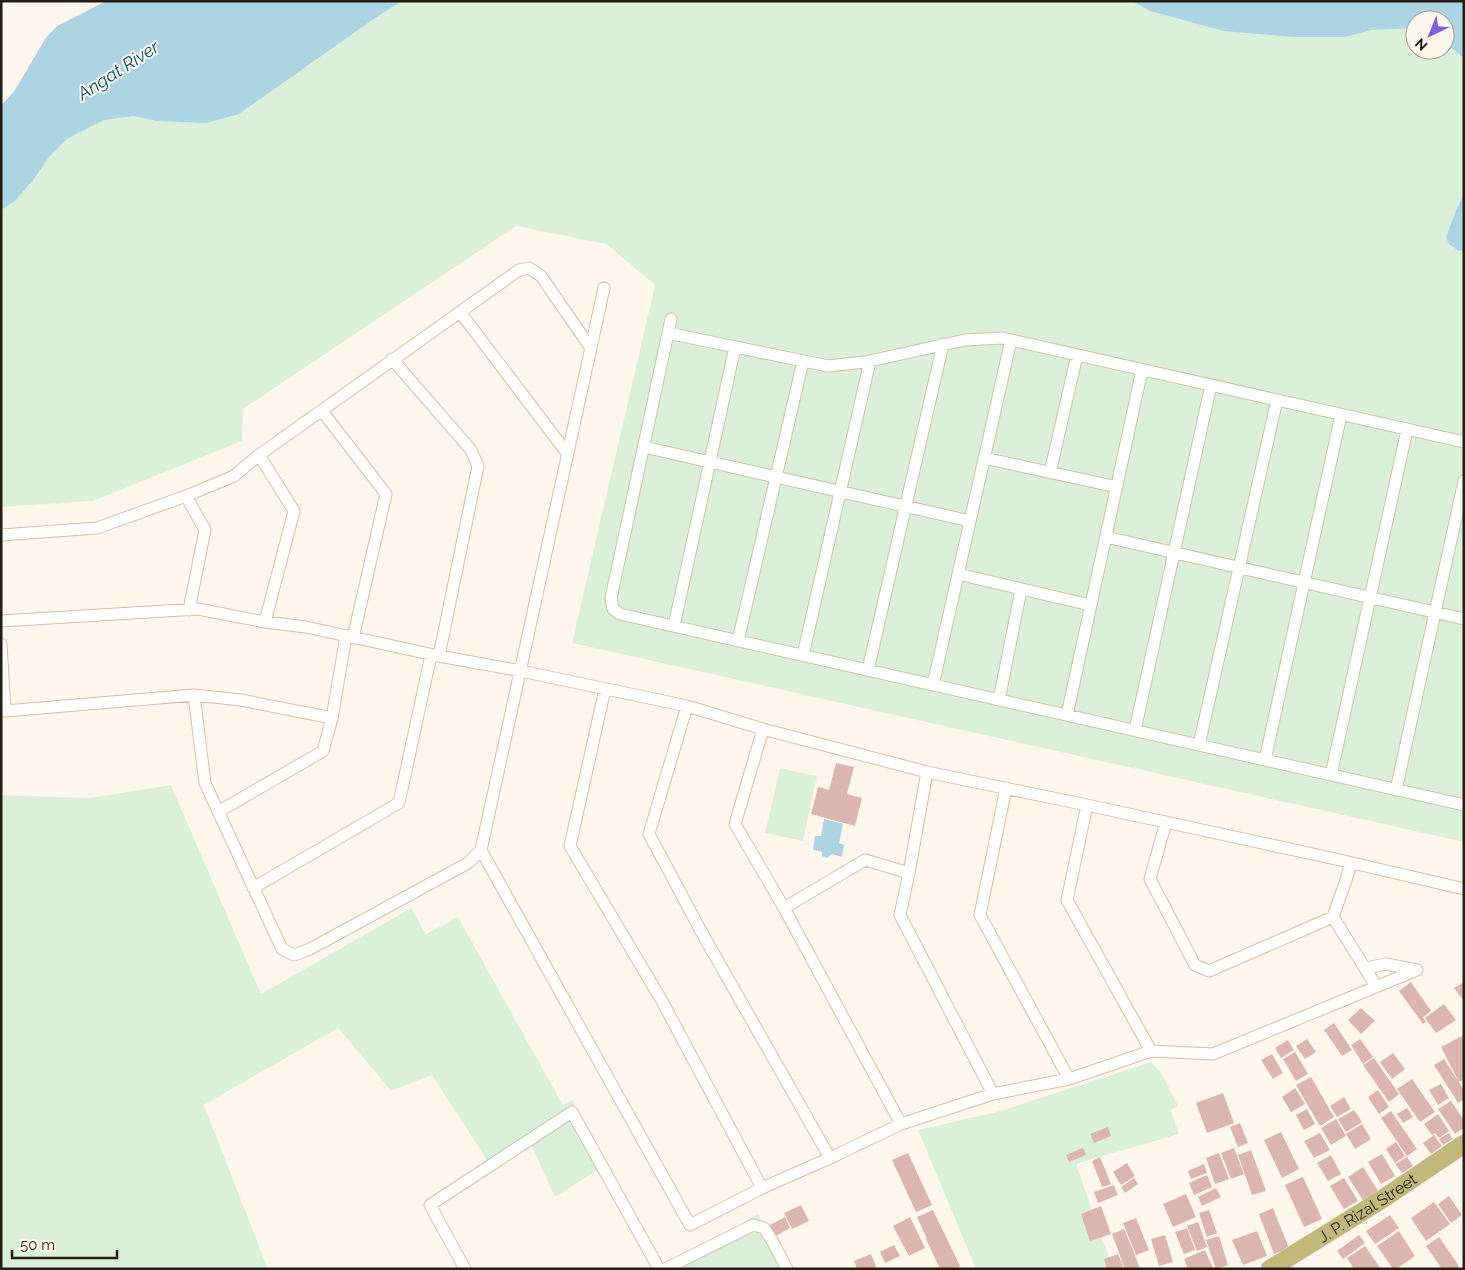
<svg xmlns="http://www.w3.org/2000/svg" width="1465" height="1270" font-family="Raleway,sans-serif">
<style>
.green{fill:#dbf0da}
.water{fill:#add4e2}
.building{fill:#dbb5af}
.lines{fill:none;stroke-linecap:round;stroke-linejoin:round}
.minor-casing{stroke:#d1c0aa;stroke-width:13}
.primary-casing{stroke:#d7d6d5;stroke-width:19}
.minor{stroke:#fff;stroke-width:11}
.primary{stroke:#c1b879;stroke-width:18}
.labels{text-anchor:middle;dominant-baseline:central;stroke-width:4;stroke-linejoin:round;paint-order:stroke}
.street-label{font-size:16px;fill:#231d14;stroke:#fff7ee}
.water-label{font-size:18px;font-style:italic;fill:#015367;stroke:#fff7ee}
</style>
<rect width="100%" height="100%" fill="#fff7ee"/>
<path class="green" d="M402,1h730l18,10 73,20 70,6h52l27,-7 41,-3 2,1v22h30v-7l19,15v136l-7,14 2,43 5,-1v592l-892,-199 83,-358 -49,-41 -90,-18 -273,183 -1,32 -149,60 -92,6v-297l14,-9 19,-22 15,-22 18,-18 37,-19 30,-4 22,5 83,-7 139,-98z
M780,768l37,8 -14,65 -38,-8z
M171,785l90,209 150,-86 15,26 32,-17 105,188 9,-5 35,64 -52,33 -26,-57 -41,22 -56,-87 -41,16 -53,-63 -134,77 64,164h-267v-474l88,3z
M1151,1062l10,10 17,34 -7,4 8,24 -103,30 37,105h-137l-58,-139 83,-19z
M758,1214l28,55h-104l-3,-8z"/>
<path class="water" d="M106,1h296l-24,15 -139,98 -33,9 -50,-2 -22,-5 -30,4 -37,19 -18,18 -15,22 -19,22 -14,9v-104l14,-16 30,-51 12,-13z
M1132,1h332v57l-19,-15v-23h-30v8l-43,2 -27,7h-52l-70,-6 -73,-20z
M1464,194v56l-5,1 -10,-7 -3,-7 11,-29z
M824,819l19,5 -4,19 5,2 -2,12 -10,-3 -5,4 -5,-2v-4l-9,-2 2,-14h6z"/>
<path class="building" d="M836,763l18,4 -7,27 15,4 -7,28 -44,-12 7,-27 11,3z
M1411,982l20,29 -8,6 3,5 -3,2 -24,-33z
M1464,982v17l-1,1 -9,-12z
M1444,1004l12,16 -20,13 -11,-15z
M1361,1008l14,13 -14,13 -13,-14z
M1334,1023l18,27 -10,6 -18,-26z
M1464,1035v45l-5,2 -18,-35z
M1307,1039l9,13 -11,7 -9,-13z
M1360,1039l13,18 -10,7 -12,-19z
M1288,1040l6,10 -13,8 -6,-10z
M1295,1052l13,22 -12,7 -13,-22z
M1393,1053l12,16 -13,10 -12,-17z
M1272,1054l11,19 -10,6 -12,-19z
M1374,1058l25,36 -10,8 -26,-37z
M1444,1059l20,31v9l-6,4 -24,-38z
M1311,1077l23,40 -14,9 -24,-41z
M1412,1079l23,33 -15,10 -23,-33z
M1441,1084l8,14 -11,7 -9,-15z
M1295,1088l10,16 -14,8 -9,-15z
M1378,1090l11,17 -10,7 -11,-17z
M1223,1093l11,30 -27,10 -11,-30z
M1344,1097l7,12 -14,8 -7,-11z
M1451,1101l13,19v8l-9,6 -17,-25z
M1407,1108l6,9 -10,6 -6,-9z
M1307,1109l8,15 -11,6 -8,-15z
M1354,1110l8,12 -16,10 -8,-13z
M1391,1111l26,38 -10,7 -26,-38z
M1438,1114l11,17 -10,7 -4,-5 -3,2 -8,-11z
M1336,1119l10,17 -15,9 -10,-17z
M1240,1123l8,20 -10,4 -8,-20z
M1362,1124l9,15 -16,10 -9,-15z
M1108,1127l3,9 -17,7 -4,-9z
M1281,1132l18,37 -17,9 -18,-38z
M1320,1133l10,17 -16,8 -10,-17z
M1449,1133l4,6 -10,6 -4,-6z
M1434,1135l3,4 -1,1h1l5,6 -11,8 -8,-11z
M1396,1142l9,14 -10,7 -9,-14z
M1083,1148l3,7 -17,7 -3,-7z
M1234,1148l10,26 -13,5 -10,-26z
M1251,1150l15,41 -14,4 -14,-40z
M908,1153l24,52 -16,7 -24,-52z
M1219,1153l10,26 -14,5 -9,-26z
M1382,1154l13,22 -14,8 -13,-22z
M1331,1155l10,19 -13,7 -11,-18z
M1100,1157l11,27 -9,3 -10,-26z
M1407,1157l6,9 -11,7 -7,-9z
M1127,1163l8,13 -14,9 -8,-13z
M1204,1164l3,9 -16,6 -3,-8z
M1363,1167l17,27 -15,9 -17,-26z
M1207,1175l5,12 -18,8 -5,-12z
M1303,1177l19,42 -18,8 -19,-42z
M1134,1178l4,6 -13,9 -4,-6z
M1344,1178l14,23 -14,8 -14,-23z
M1114,1185l4,10 -20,8 -4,-11z
M1216,1188l5,9 -19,9 -4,-9z
M1186,1194l10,23 -23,10 -10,-23z
M1449,1196l13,19 -11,8 -13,-19z
M1434,1202l16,22 -24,17 -15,-23z
M801,1205l8,16 -17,8 -8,-16z
M1101,1206l10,28 -21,7 -9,-27z
M1273,1208l16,40 -15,6 -15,-40z
M933,1210l27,56 -5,3h-15l-14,-30h1l-10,-22z
M1209,1210l8,23 -10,4 -8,-24z
M1390,1215l9,13 -24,16 -9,-13z
M785,1217l5,11 -18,10 -6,-11z
M910,1217l15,31 -16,8 -16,-30z
M1136,1218l13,32 -13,5 -13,-32z
M1198,1222l9,25 -10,4 -10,-25z
M1187,1228l8,22 -11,4 -9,-22z
M1124,1229l9,21 7,19h-15l-13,-35z
M1257,1231l10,25 -24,9 -11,-25z
M1399,1231l16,25 -19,13h-3l-16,-23z
M1165,1235l8,27 -14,4 -8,-27z
M1359,1235l6,8 -22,16 -6,-8z
M1219,1236l9,29 -12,4 -10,-29z
M1439,1237l20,29 -4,3h-13l-16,-23z
M894,1245l6,11 -15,7 -5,-11z
M1365,1246l16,23h-27l-7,-11z
M1205,1250l8,18 -25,1 -4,-10z
M871,1254l6,15h-20l-3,-8z
M1118,1254l6,15h-17l-3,-10z"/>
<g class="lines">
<g class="minor-casing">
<path id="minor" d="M460,312l107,141
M671,319l-60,279 2,11 7,5 844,191
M668,333l160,33 37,-4 100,-22 37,-2 462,104
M392,359l79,91 7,16 -39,190
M322,411l64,83 -33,144
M644,447l326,74
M259,455l35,56 -29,111
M984,458l133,29
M1050,473l27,-118
M186,496l19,34 -16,80
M1,535l96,-7 89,-32 48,-20 25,-21 260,-185 10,-2 12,8 49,71
M1106,537l358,82
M958,574l132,31
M1,621l197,-12 67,13 41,5 133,29 82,15 166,35 76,23 164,43 160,33 244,53 133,31
M674,626l61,-279
M738,641l65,-280
M1,644l4,67 189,-16 47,5 91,18
M803,655l67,-294
M868,670l75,-326
M933,685l78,-345
M605,689l-35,157 92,155 100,187
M194,695l11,88 77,166 12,6 16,-6 158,-86 13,-13c42,-187 81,-375 123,-562
M999,700l22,-110
M687,706l-38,128 53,99 128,225
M1067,715l75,-345
M763,729l-28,95 49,84 117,216
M1135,730l76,-345
M1199,745l78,-345
M1265,760l76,-345
M927,772l-18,101 -9,42 93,179
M1331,775l76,-345
M1006,788l-26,127 89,164
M1396,790l68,-309
M1087,805l-20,95 84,151 62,3 204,-84
M218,812l105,-61 9,-33 14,-82
M1166,822l-16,57 45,86 14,6 124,-54 13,-37 5,-17
M481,850l209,375 72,-37 68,-30 71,-34 92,-30 76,-15 82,-28
M253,888l146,-85 32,-148
M784,908l81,-48 44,13
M1333,917l43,69
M1366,968l20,-4 31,6
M465,1269l-35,-64 142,-93 87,157
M665,1269l88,-44 11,3 9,14 14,27"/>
</g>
<g class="primary-casing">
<g id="primary">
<path id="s1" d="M1270,1269l111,-69 83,-56"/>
</g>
</g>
<use href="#minor" class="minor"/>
<use href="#primary" class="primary"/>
</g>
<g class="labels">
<g class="street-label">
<text stroke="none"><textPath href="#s1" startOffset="115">J. P. Rizal Street</textPath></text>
</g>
<g class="water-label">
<text transform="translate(118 70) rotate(-33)">Angat River</text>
</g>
</g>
<rect width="1465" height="1270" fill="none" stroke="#231d14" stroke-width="5"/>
<g transform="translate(1430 35) rotate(223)"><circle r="24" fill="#fff7ee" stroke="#a7a097"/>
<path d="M0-4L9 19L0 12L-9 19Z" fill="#8460db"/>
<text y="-8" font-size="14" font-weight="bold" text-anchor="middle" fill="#231d14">N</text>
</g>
<path d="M12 1250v8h105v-8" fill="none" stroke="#231d14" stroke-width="2.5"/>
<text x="20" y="1250" font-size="15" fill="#231d14" stroke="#fff7ee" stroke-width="4" paint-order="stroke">50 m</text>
</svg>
